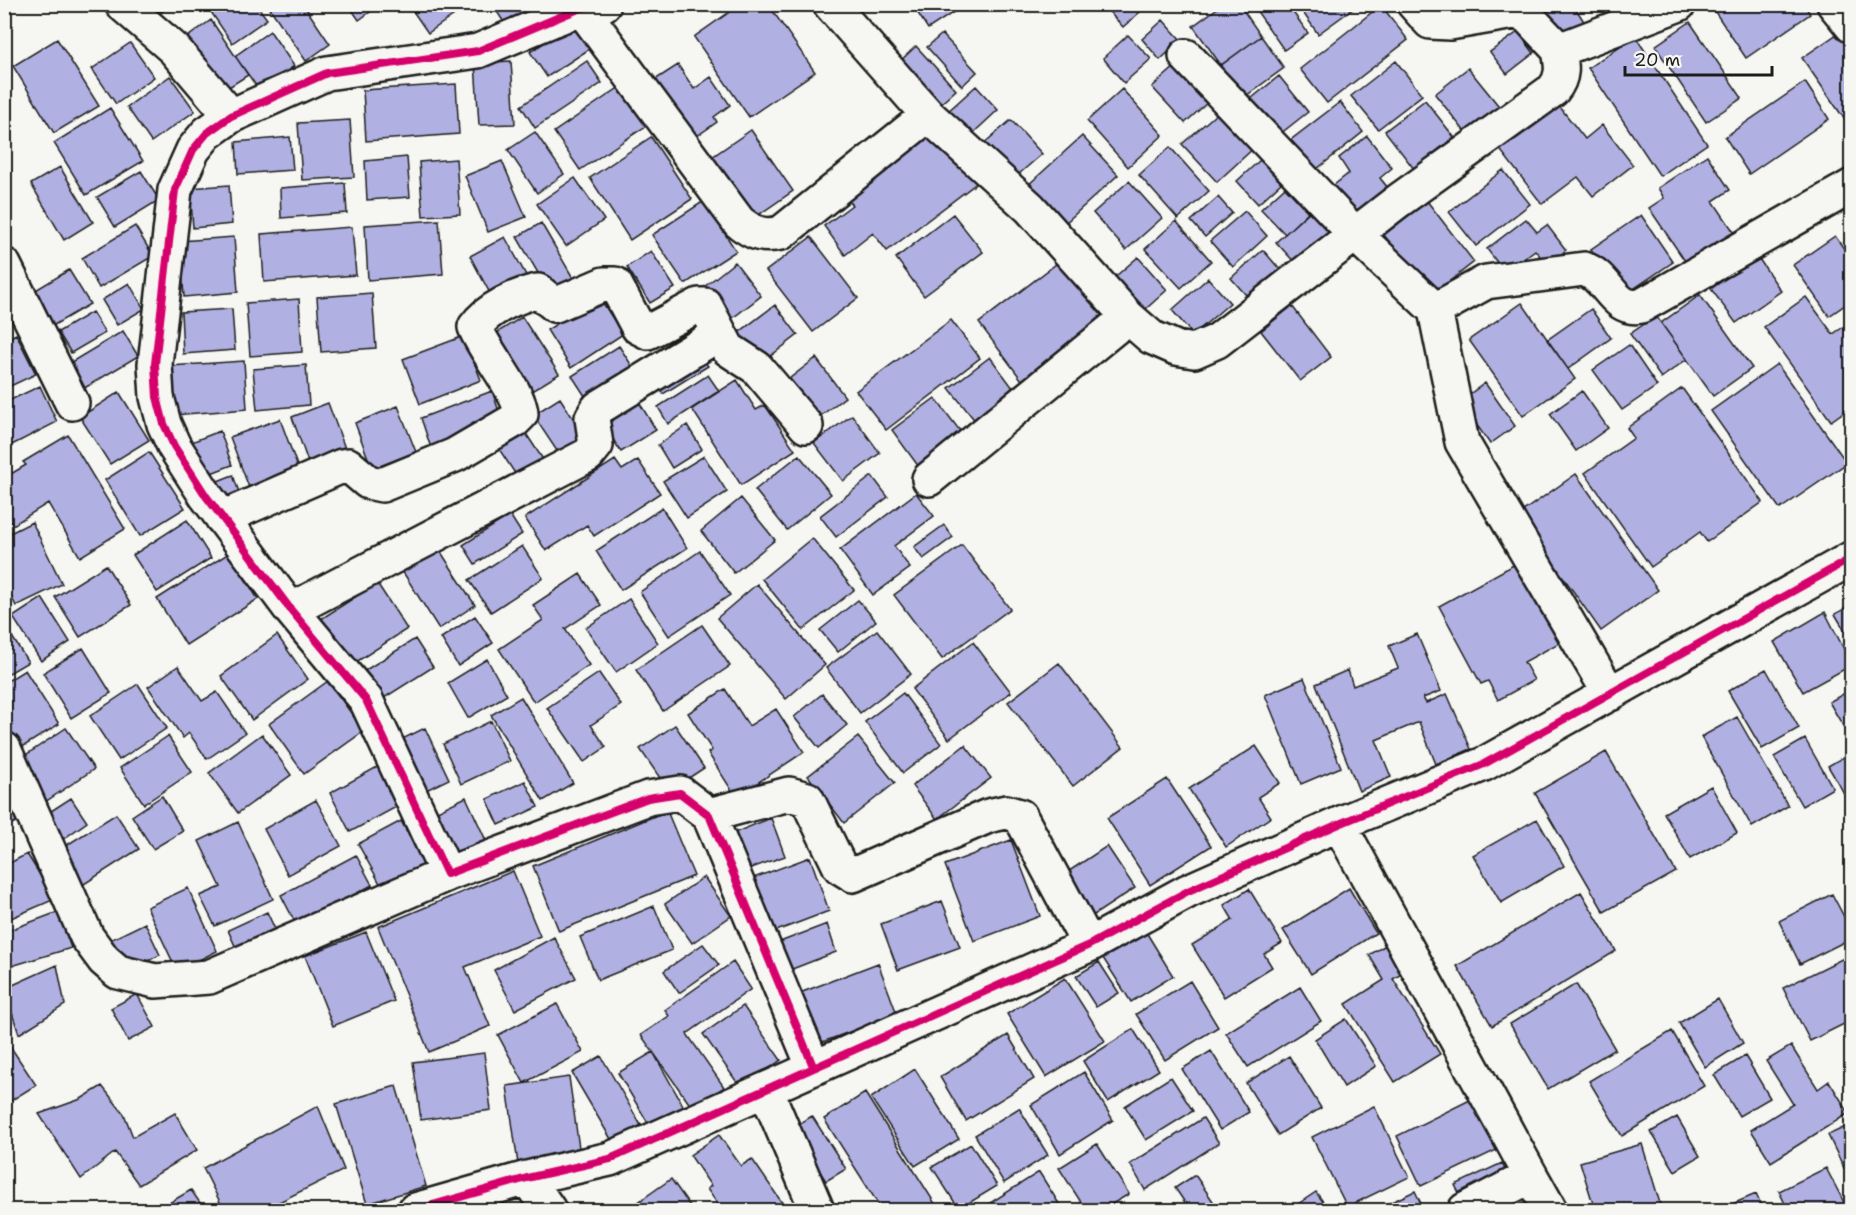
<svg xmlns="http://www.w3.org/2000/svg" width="1856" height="1215" font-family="'Shantell Sans',sans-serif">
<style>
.building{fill:#b0b1e2;stroke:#1c1c1c;stroke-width:1.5}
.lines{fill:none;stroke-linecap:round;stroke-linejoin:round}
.minor-casing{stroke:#1c1c1c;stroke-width:38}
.minor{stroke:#f6f6f2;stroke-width:33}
.cycleway-casing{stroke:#f6f6f2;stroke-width:11}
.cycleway{stroke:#d6006c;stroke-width:8}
</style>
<rect width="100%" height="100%" fill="#f6f6f2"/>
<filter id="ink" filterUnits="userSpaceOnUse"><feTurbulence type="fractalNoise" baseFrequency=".0167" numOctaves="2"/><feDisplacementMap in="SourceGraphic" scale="12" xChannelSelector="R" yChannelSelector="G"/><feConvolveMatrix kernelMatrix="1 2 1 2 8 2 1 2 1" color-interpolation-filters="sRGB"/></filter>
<g filter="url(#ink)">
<path class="building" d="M137,4h27l3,4 -19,13z
M216,4h40l11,15 -35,24 -23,-34z
M267,4h36l27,40 -24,17z
M348,4h33l-22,16z
M408,4h62l-42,29z
M492,4h54l-37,26z
M741,4h27l47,68 -66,45 -55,-80z
M912,4h54l-38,25z
M1102,4h47l-26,23z
M1223,4h16l22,32 -40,29 -28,-39z
M1263,4h24l21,29 -24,17 -28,-40z
M1297,4h55l2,4 -36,26z
M1535,4h38l12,19 -25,17z
M1726,4h78l6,10 -64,44 -31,-46z
M1381,5l27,35 -81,63 -27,-34z
M211,20l37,55 -27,17 -36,-53z
M1163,20l18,20 -21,20 -18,-21z
M577,21l17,25 -47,31 -17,-25z
M1690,22l52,76 -36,24 -51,-76z
M270,31l24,35 -35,24 -24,-34z
M1518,32l16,21 -27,21 -17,-22z
M1840,32l12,16v82l-50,-72z
M942,34l35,38 -15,14 -35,-39z
M1128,35l23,24 -27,24 -21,-25z
M1261,36l23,32 -49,36 -23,-32z
M1635,36l72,108 -47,32 -72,-108z
M57,39l42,67 -45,27 -41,-67z
M130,43l24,34 -38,27 -24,-35z
M916,46l40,44 -21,19 -39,-44z
M511,61l4,63 -36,1 -4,-62z
M587,61l15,22 -67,45 -14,-22z
M1396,61l26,34 -44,34 -27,-33z
M678,65l16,24 17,-12 19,28 -16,12 3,5 -30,21 -40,-58z
M1176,66l32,36 -23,21 -33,-36z
M1468,68l34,42 -33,27 -34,-43z
M170,76l25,35 -44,31 -24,-35z
M1279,76l29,36 -33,26 -28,-36z
M1805,82l24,37 -80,55 -24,-37z
M456,84l3,50 -93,7 -3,-51z
M976,86l22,24 -29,27 -23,-24z
M620,87l26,39 -66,44 -26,-38z
M1122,89l41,46 -35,32 -41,-46z
M1425,100l29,37 -40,32 -29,-38z
M1340,102l23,30 -51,41 -24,-31z
M1556,102l29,37 17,-14 31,40 -40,31 -15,-19 -36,27 -44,-57z
M110,108l33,53 -57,34 -32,-52z
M1223,108l33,38 -39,36 -35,-38z
M350,120l4,57 -52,3 -4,-57z
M1011,120l31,34 -30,26 -30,-35z
M935,126l43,56 -91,69 -14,-18 -28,22 -21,-29 28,-21 -8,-9z
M751,130l42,61 -39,27 -42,-61z
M535,132l29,42 -27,19 -29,-43z
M1082,136l36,39 -56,51 -35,-40z
M1367,136l25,32 -12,10 12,15 -37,29 -26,-33 20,-16 -10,-15z
M290,137l3,33 -55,4 -2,-32z
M651,137l41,62 -62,41 -40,-62z
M1170,147l39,44 -31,28 -39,-44z
M1271,150l21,23 -34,31 -21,-23z
M1707,155l23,35 -17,11 21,31 -47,32 -38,-56 15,-10 -6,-10z
M407,157l3,40 -43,3 -2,-39z
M456,159l4,55 -37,2 -4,-54z
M502,161l24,56 -38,15 -23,-56z
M60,167l33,55 -29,18 -33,-56z
M1503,170l27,34 -54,42 -27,-34z
M141,171l18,29 -44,27 -18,-30z
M575,178l29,42 -38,26 -29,-42z
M1129,181l33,37 -36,32 -33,-37z
M345,183l2,30 -66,5 -1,-30z
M229,185l3,39 -39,4 -3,-40z
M1285,187l23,25 -23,22 -24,-25z
M1218,197l14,16 -27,24 -14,-16z
M704,201l32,50 -51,33 -33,-49z
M1427,201l47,61 -42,33 -48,-60z
M1320,202l21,24 -44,39 -21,-23z
M1245,211l22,25 -34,31 -23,-26z
M953,214l30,38 -59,44 -28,-38z
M1641,215l32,47 -50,34 -32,-47z
M1526,219l11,13 10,-7 19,25 -18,16 -13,-16 -30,23 -18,-24z
M439,220l4,54 -75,6 -3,-55z
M1176,221l35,40 -30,27 -36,-39z
M541,223l35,60 -24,14 -35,-60z
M135,226l18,30 -54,32 -17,-30z
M352,227l4,48 -92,7 -3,-48z
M1835,236l17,24v40l-23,16 -36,-51z
M234,237l4,55 -54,5 -4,-56z
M505,237l22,40 -35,20 -22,-41z
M811,237l47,61 -45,34 -47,-61z
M1263,250l20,23 -31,29 -21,-24z
M651,251l24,37 -25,15 -23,-36z
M1757,256l24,35 -45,32 -25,-34z
M1138,257l29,33 -28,25 -30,-33z
M1060,261l46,60 -82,62 -45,-60z
M735,262l26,34 -36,28 -26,-33z
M69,270l21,34 -41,24 -20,-34z
M1208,278l22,25 -37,32 -21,-25z
M129,283l15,26 -27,16 -15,-25z
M372,293l4,55 -55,4 -4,-55z
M1700,295l52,73 -39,28 -52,-73z
M599,297l24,37 -52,34 -24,-38z
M1806,297l27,37 19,-13v85l-21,15 -67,-94z
M299,299l3,53 -52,4 -4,-53z
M1522,303l53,76 -52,37 -54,-76z
M775,305l23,30 -38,29 -23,-30z
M1292,306l39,51 -31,24 -39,-50z
M232,309l3,41 -52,4 -2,-42z
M1591,309l20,29 -43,31 -21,-29z
M92,312l13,21 -34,20 -13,-21z
M1656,316l31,43 -26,19 -31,-44z
M522,317l37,57 -32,20 -37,-57z
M951,320l29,38 -94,72 -30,-39z
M123,331l15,25 -55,33 -15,-25z
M16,334l20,40 -32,15v-49z
M464,336l17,44 -61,24 -17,-45z
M1629,345l28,41 -35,24 -29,-40z
M619,346l15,23 -47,30 -15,-23z
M698,352l10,14 -45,28 -8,-14z
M990,357l29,39 -39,31 -31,-39z
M816,358l29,39 -31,24 -29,-39z
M244,361l3,48 -74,6 -3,-49z
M1777,364l70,99 -67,46 -69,-98z
M306,365l3,40 -52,5 -4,-41z
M708,375l11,16 -51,33 -10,-17z
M737,380l19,30 9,-5 30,45 -54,35 -49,-76z
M1485,383l30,43 -25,18 -30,-43z
M40,386l17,36 -53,27v-46z
M1682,388l81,114 -56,40 -7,-10 -49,35 -66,-94 49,-35 -7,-10z
M492,391l10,29 -71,28 -10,-30z
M1582,391l26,37 -32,23 -26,-37z
M119,392l30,48 -39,24 -30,-47z
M560,398l27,42 -26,17 -28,-42z
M935,398l32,42 -43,34 -32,-44z
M639,402l17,28 -35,22 -17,-27z
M328,403l18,48 -37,14 -17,-48z
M398,406l18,46 -44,17 -17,-46z
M852,415l28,38 -37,28 -29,-38z
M280,419l22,60 -49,19 -23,-61z
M687,425l15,24 -30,19 -14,-23z
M220,431l12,34 -31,12 -12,-34z
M525,432l21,32 -26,17 -21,-32z
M68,435l57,94 -45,28 -32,-54 -35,22 -9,-15v-32l22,-13 -3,-3z
M149,452l36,56 -45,28 -35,-56z
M799,455l32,39 -44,36 -32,-40z
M704,456l23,36 -40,26 -24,-37z
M615,460l7,10 16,-10 22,33 -66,43 -7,-11 -41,26 -21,-33z
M1576,474l82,116 -57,41 -82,-117z
M233,475l8,23 -23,9 -8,-23z
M872,476l16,21 -52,40 -16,-21z
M916,493l18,23 -40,30 16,22 -37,27 -33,-45z
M741,498l34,42 -41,33 -33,-42z
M662,508l25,40 -66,42 -25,-39z
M510,515l12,19 -47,30 -12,-19z
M187,520l24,38 -54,34 -24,-37z
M32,522l30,62 -46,22 -12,-24v-46z
M944,525l9,12 -30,22 -9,-12z
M812,538l42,52 -51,40 -41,-51z
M962,545l48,64 -68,50 -48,-64z
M437,546l38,59 -36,24 -38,-60z
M522,546l21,32 -52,34 -22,-32z
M700,551l30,44 -61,41 -29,-44z
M229,553l29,46 -72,46 -29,-46z
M1517,563l42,80 -35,19 10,18 -36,20 -10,-19 -7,3 -42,-78z
M106,565l25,40 -51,32 -25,-40z
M580,574l21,31 -36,24 24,36 -55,37 -35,-53 44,-29 -10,-15z
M377,583l30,46 -57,37 -29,-47z
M757,584l68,81 -39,34 -69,-81z
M42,598l28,44 -29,19 -28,-44z
M629,599l29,44 -42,29 -30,-44z
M858,600l18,21 -38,31 -18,-22z
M1852,605v38l-17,-29z
M1825,612l27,53 -49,27 -29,-50z
M475,616l18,27 -35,23 -17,-28z
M4,624l24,38 -24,14z
M702,625l28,41 -67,45 -27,-41z
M877,630l34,44 -51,39 -34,-45z
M1417,634l24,57 -18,7 3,5 21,-9 24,55 -35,15 -17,-42 -43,18 15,37 -32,14 -43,-107 32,-14 5,16 45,-18 -9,-22z
M277,635l31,44 -56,41 -31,-44z
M415,639l18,28 -52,33 -17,-29z
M973,642l38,50 -62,47 -37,-50z
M83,648l28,45 -40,25 -28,-45z
M487,659l20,36 -39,23 -20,-35z
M1059,663l64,84 -50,39 -65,-84z
M178,666l24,35 15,-9 28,41 -38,26 -18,-26 -6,5 -35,-51z
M1766,669l33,59 -37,21 -34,-58z
M25,670l34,54 -38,24 -17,-27v-38z
M599,673l22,32 -30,20 15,22 -22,15 -37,-54z
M1304,678l37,89 -40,17 -36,-89z
M328,681l36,50 -60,43 -35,-50z
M138,684l29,44 -48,32 -29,-44z
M725,689l24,37 27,-17 28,43 -68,45 -28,-44 4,-3 -24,-37z
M1852,689v46l-3,1 -20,-34z
M903,693l38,51 -38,29 -38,-51z
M822,694l25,31 -28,23 -25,-31z
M521,697l52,86 -30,18 -52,-86z
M1737,717l51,89 -36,21 -51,-90z
M491,721l19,40 -49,23 -18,-40z
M675,725l29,43 -35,23 -29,-42z
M66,728l28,41 -49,33 -28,-41z
M425,728l24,51 -29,14 -24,-51z
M262,734l29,41 -53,38 -29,-40z
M168,736l24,36 -48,32 -24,-36z
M858,737l37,46 -51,40 -36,-47z
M1805,739l28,49 -31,18 -28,-49z
M965,745l26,33 -54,41 -25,-33z
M1256,746l24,37 -22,14 13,20 -45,30 -37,-58z
M1606,752l70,120 -72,40 -69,-119z
M1852,752v55l-24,-41z
M379,766l21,39 -50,27 -20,-39z
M4,778l19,41 -19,8z
M1167,779l44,67 -61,39 -43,-67z
M525,781l13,26 -39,18 -12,-26z
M1711,786l26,47 -47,26 -26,-46z
M162,796l21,35 -30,18 -21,-33z
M466,797l23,50 -37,18 -23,-50z
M71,798l16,24 -25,18 -17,-25z
M316,800l25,46 -53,29 -24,-46z
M667,811l27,65 -135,55 -26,-65z
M116,814l23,35 -58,37 -22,-36z
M771,818l14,38 -42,15 -14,-36z
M1537,819l27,47 -63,37 -28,-48z
M401,821l23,43 -42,23 -24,-43z
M238,822l35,77 -58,27 -15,-30 21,-9 -22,-46z
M1011,840l29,76 -66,25 -29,-76z
M1107,846l28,42 -47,31 -28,-42z
M27,854l28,45 -51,22v-55z
M356,855l16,30 -75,41 -16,-31z
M810,857l19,54 -58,22 -20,-54z
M513,871l27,65 -75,31 25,59 -61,26 -51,-125z
M704,877l27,39 -39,27 -27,-39z
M188,888l29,63 -40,20 -30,-64z
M1349,888l27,45 -65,41 -28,-44z
M1249,889l33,54 -18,11 8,13 -48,30 -32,-52 41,-25 -9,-15z
M1581,892l35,59 -124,75 -35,-60z
M1832,894l20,38v6l-52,26 -21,-43z
M942,901l18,46 -62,23 -17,-46z
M654,906l18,44 -74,30 -18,-43z
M58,912l13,36 -66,20 -1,-36z
M267,912l12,26 -39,19 -12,-27z
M145,923l15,32 -35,17 -15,-32z
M827,924l9,28 -54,21 -10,-28z
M366,932l28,69 -61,25 -28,-70z
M1146,932l27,44 -42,26 -28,-44z
M554,937l22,41 -61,32 -21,-40z
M1394,940l17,28 -18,11 47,75 -45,28 -49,-78 38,-24 -15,-25z
M703,944l16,21 -40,28 -15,-22z
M1852,954v66l-42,21 -27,-53z
M733,962l18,27 -64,45 37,53 -31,22 -52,-74 28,-19 -4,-6z
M1099,962l20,31 -23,14 -20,-31z
M878,963l19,51 -85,32 -20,-50z
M57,965l8,40 -46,29 -15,-45z
M1065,978l40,63 -59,36 -39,-63z
M1190,981l28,46 -53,33 -29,-46z
M1576,984l39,65 -67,40 -38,-65z
M1300,987l21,34 -73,46 -22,-34z
M137,994l18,33 -27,14 -17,-33z
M1718,999l25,44 -38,24 -26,-44z
M557,1004l26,48 -59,31 -26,-48z
M743,1006l38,54 -40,28 -38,-54z
M1346,1019l30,47 -32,21 -29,-48z
M1133,1029l26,41 -51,32 -25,-41z
M1672,1031l32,55 -82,50 -33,-55z
M1008,1035l26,44 -68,42 -26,-44z
M4,1037l32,48 -32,20z
M1791,1046l27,43 11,-8 20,32 -78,49 -20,-32 42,-26 -27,-43z
M1211,1051l38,61 -29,18 -38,-61z
M653,1052l32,57 -34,19 -33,-55z
M484,1053l7,57 -70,10 -8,-58z
M601,1056l42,73 -28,17 -43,-73z
M1289,1056l32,52 -43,27 -32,-52z
M1745,1056l25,42 -31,18 -25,-41z
M915,1069l44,70 -44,27 -44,-68z
M1084,1072l29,48 -53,34 -29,-49z
M569,1077l11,78 -62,9 -11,-78z
M1171,1077l22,34 -47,29 -21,-34z
M102,1086l22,28 9,23 42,-24 22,37 -58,35 -24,-33 -34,27 -42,-65 42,-15z
M396,1086l30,100 -59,18 -31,-100z
M865,1093l74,117h-57l-58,-91z
M1478,1096l25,51 -82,39 -24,-50z
M318,1106l26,64 -81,40h-39l-21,-42z
M1374,1106l35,71 -62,30 -35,-70z
M1019,1108l29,47 -44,28 -29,-48z
M812,1116l34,53 -20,12 -34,-53z
M1677,1117l23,39 -25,15 -24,-39z
M1203,1118l16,25 -74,47 -15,-26z
M1852,1124v40l-8,4 -16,-33z
M719,1135l22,31 11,-7 35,51h-65l-15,-21 4,-3 -21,-31z
M971,1144l26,42 -38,23 -27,-42z
M1097,1144l32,50 -27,16h-16l-27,-42z
M1642,1144l20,66h-67l-15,-48z
M1502,1163l8,18 -46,22 -9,-18z
M1826,1168l22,42h-60l-9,-19z
M1039,1172l24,38h-72l-4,-5z
M1195,1175l24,35h-29l-15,-22z
M671,1179l22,31h-66z
M191,1190l14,20h-48z
M1415,1191l9,19h-50z
M1316,1192l13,18h-40z
M1756,1194l7,16h-45z"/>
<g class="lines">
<g class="minor-casing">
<path id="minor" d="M122,4l52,45 57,67
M604,4l-23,4 -103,43 -151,22 -96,43 -24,17 -14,17 -18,40 -20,174 2,33 7,27 10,22 32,50 85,114 75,90 81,174 201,-76 32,-5 29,22 104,251
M1414,4l16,18 20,1 64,-11 12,3 33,35
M1834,4l18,22
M581,8l158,214c15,12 25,15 42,11l147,-118 -98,-111
M1186,56l170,179 79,75
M928,115l102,93 98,109 23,20 25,11 18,3 23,-10 181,-140 155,-111c11,-13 9,-24 6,-40l120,-46
M4,265l68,138
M929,479l199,-162
M222,518l120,-52 6,-1 20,17 14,3 73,-30 60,-35 6,-6c0,-20 -37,-63 -46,-87 12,-18 43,-32 63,-36l17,14 49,-21h11l23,43 10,5 51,-27h6l23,44 29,19 49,58
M291,610l297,-155 8,-10 -4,-27 6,-10 121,-74
M1610,694l-148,-252 -27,-132 51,-28 98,-13c24,7 29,43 57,37l211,-120
M4,749l83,188 17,23 14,12 37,9 54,-4 238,-103
M709,815l80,-21 18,5 33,68 13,8 135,-59 18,-4 14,4 69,129
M1339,824l192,352
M766,1090l51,120
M527,1178l22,32
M415,1210l112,-32 83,-19 479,-214 99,-54 151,-67 145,-60 368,-206
M1465,1210l66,-34 19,34"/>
</g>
<use href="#minor" class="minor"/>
<g class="cycleway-casing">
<path id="cycleway" d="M604,4l-23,4 -103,43 -151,22 -96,43 -24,17 -14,17 -18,40 -20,174 2,33 7,27 10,22 32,50 85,114 75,90 81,174 201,-76 32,-5 29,22 104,251
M415,1210l112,-32 83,-19 479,-214 99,-54 151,-67 145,-60 368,-206"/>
</g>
<use href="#cycleway" class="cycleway"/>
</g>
</g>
<rect width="1856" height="1215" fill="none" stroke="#f6f6f2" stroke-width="24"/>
<rect x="12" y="12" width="1832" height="1191" fill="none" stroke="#1c1c1c" stroke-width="2" filter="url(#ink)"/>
<path d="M1625 66v9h147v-9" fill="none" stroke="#1c1c1c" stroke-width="3"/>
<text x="1634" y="66" font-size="18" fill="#1c1c1c" stroke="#f6f6f2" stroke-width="4.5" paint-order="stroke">20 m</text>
</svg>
